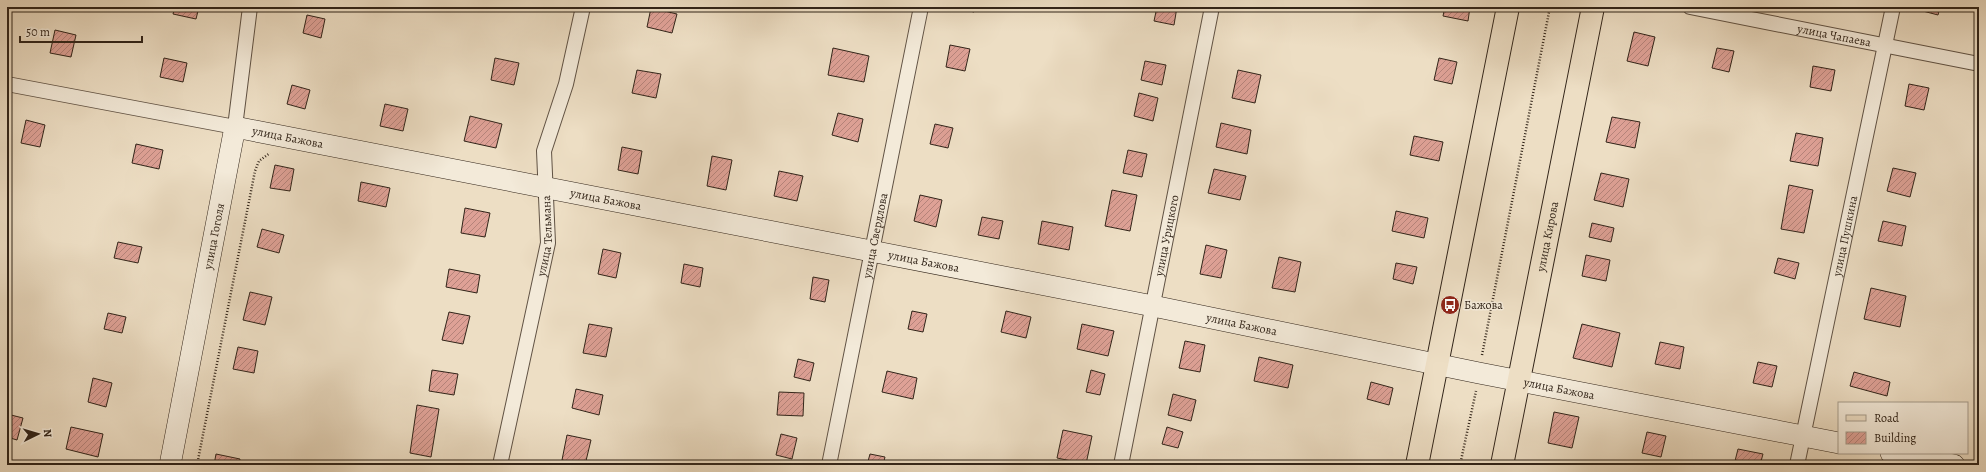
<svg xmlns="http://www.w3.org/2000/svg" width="1986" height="472" font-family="Alegreya,serif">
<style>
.building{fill:url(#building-hatch);stroke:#312419}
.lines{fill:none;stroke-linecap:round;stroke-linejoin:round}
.street-casing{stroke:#605244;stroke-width:16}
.secondary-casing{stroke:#312419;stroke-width:22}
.primary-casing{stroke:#312419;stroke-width:24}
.path{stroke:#312419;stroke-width:2.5;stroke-dasharray:1 2;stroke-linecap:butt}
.street{stroke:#f3ead9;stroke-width:14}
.secondary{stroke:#f3ead9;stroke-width:21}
.primary{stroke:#eddec4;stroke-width:22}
.labels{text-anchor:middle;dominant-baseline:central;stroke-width:3;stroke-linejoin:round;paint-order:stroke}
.street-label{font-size:12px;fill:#312419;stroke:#f3ead9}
.poi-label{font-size:12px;fill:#312419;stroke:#f3ead9;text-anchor:start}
</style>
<defs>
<pattern id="building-hatch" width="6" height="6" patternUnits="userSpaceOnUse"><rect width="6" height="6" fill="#dea196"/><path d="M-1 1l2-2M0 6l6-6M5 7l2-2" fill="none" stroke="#b5837a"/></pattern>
</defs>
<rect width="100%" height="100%" fill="#eddec4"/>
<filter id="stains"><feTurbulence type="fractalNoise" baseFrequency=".005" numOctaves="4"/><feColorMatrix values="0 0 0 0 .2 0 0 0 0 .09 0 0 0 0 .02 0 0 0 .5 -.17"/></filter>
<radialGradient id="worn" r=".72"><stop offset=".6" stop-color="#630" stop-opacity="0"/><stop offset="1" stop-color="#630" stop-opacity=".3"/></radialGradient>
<path class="building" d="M175,7h24l-3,12 -23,-5z
M957,7h18l-1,5 -17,-4z
M1157,7h20l-3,18 -20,-4z
M1445,7h25l-2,14 -25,-5z
M1920,7h20l-2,8 -19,-5z
M651,8l26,6 -5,19 -25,-6z
M307,15l18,4 -4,19 -18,-5z
M55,30l21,5 -5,22 -21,-4z
M1634,32l21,5 -7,29 -21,-5z
M950,45l20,4 -5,22 -19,-4z
M833,48l36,8 -5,26 -36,-7z
M1717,48l17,3 -5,21 -17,-4z
M164,58l23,5 -4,19 -23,-5z
M495,58l24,5 -5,22 -23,-5z
M1439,58l18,4 -5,22 -18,-4z
M1145,61l21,4 -4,20 -21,-5z
M1813,66l22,4 -4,21 -21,-4z
M637,70l24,4 -5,24 -24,-5z
M1238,70l23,5 -6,28 -23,-5z
M1909,84l20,4 -5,22 -19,-4z
M292,85l18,5 -5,19 -18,-5z
M1139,93l19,5 -5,23 -19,-5z
M385,104l23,5 -5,22 -23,-5z
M838,113l25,6 -5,23 -26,-7z
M470,116l32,8 -6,24 -32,-7z
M1612,117l28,5 -5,26 -29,-6z
M26,120l19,5 -5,22 -19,-4z
M1221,123l30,7 -4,24 -31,-7z
M935,124l18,4 -5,20 -18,-4z
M1796,133l27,5 -5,28 -28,-5z
M1414,136l29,6 -4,19 -29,-6z
M136,144l27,6 -4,19 -27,-6z
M622,147l20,4 -4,23 -20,-4z
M1128,150l19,4 -5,23 -19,-4z
M712,156l20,4 -6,30 -19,-4z
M275,165l19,4 -4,22 -20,-3z
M1893,168l23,5 -6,24 -23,-6z
M1214,169l32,7 -6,24 -32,-7z
M779,171l24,5 -6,25 -23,-5z
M1601,173l28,6 -6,28 -29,-7z
M361,182l29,6 -4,19 -28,-6z
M1789,185l24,5 -9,43 -23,-4z
M1112,190l25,5 -7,36 -25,-5z
M920,195l22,5 -6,27 -22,-6z
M465,208l25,5 -5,24 -24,-4z
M1396,211l32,7 -4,20 -32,-7z
M982,217l21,4 -4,18 -21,-4z
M1042,221l31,6 -4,23 -31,-6z
M1883,221l23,5 -4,20 -24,-5z
M1592,223l22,5 -3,14 -22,-5z
M262,229l22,6 -5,18 -22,-6z
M118,242l24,5 -4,16 -24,-5z
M1206,245l21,5 -6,28 -21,-4z
M603,249l18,4 -5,25 -18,-4z
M1586,255l24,5 -4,21 -24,-5z
M1279,257l22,5 -6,30 -23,-4z
M1778,258l21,5 -4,16 -21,-6z
M1396,263l21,4 -4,17 -20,-5z
M684,264l19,4 -3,19 -19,-4z
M449,269l31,6 -3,18 -31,-6z
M813,277l16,3 -4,22 -15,-3z
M1871,288l35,8 -6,31 -36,-8z
M250,292l22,5 -7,28 -22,-5z
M912,311l15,3 -4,18 -15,-3z
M1006,311l25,6 -5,21 -25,-6z
M449,312l21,4 -7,28 -21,-4z
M108,313l18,4 -4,16 -18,-4z
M589,324l23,4 -6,29 -23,-4z
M1082,324l32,7 -6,25 -31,-7z
M1582,324l38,9 -8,34 -39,-9z
M1185,341l20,4 -5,27 -21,-4z
M1660,342l24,5 -4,22 -25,-5z
M238,347l20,4 -4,22 -21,-4z
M1259,357l34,8 -5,23 -34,-7z
M798,359l16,4 -4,18 -16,-4z
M1758,362l19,4 -5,21 -19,-4z
M432,370l26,4 -4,21 -25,-4z
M1091,370l14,4 -5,21 -14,-3z
M887,371l30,7 -4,21 -31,-7z
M1854,372l36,10 -3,14 -37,-10z
M93,378l19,5 -6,24 -18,-5z
M1371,382l22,6 -4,17 -22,-6z
M576,389l27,6 -4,20 -27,-7z
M779,392l25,1 -1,23 -26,-1z
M1173,394l23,6 -5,21 -23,-6z
M417,405l22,4 -8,48 -21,-4z
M1554,412l25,5 -7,31 -24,-5z
M7,414l16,4 -6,22 -10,-3z
M71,427l32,7 -5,23 -32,-8z
M1167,427l16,5 -5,16 -16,-4z
M1063,430l29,6 -6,28 -29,-6z
M1647,432l19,4 -5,21 -19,-4z
M781,434l16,4 -5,21 -16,-4z
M567,435l24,5 -6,25 -23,-5z
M1738,449l25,5 -3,11h-26z
M216,454l24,5 -1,6h-25z
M870,454l15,3 -2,8h-16z"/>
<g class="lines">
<g class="street-casing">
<g id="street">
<path id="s1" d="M1690,7l289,57"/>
<path d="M7,84l228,43 15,-120"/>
<path id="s2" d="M500,465l48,-222 -4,-92 22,-67 17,-77"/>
<path id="s3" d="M829,465l92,-458"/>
<path id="s4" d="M1121,465l91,-458"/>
<path id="s5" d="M1797,465l96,-458"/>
</g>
</g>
<g class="secondary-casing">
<g id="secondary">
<path d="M1891,453l63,12"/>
<path id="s6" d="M170,465l65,-338 918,179 326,67 360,70"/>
</g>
</g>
<g class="primary-casing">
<g id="primary">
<path d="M1417,465l91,-458"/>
<path id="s7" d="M1502,465l91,-458"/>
</g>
</g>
<path class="path" d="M1482,355l68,-348
M1838,462l13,3
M197,465l58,-294 4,-10 11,-8
M1460,465l16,-74"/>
<use href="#street" class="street"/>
<use href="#secondary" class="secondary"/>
<use href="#primary" class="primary"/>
</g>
<defs>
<g id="bus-disc" transform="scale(1)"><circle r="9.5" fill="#8f2418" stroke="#f3ead9"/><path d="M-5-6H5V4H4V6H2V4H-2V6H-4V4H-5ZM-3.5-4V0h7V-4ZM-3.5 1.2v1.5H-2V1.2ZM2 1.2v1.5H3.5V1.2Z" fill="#fff"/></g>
</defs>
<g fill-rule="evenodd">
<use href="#bus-disc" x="1450" y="305"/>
</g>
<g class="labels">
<g class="street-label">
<text stroke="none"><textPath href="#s1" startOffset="147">улица Чапаева</textPath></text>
<text stroke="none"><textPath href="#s6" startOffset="398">улица Бажова</textPath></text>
<text stroke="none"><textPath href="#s6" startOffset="722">улица Бажова</textPath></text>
<text stroke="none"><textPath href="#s2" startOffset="234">улица Тельмана</textPath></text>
<text stroke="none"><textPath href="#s3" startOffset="234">улица Свердлова</textPath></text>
<text stroke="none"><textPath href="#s4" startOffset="234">улица Урицкого</textPath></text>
<text stroke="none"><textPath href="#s7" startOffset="233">улица Кирова</textPath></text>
<text stroke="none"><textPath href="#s5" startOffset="234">улица Пушкина</textPath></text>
<text stroke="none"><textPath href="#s6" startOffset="233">улица Гоголя</textPath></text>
<text stroke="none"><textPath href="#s6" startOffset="1046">улица Бажова</textPath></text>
<text stroke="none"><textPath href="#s6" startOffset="1370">улица Бажова</textPath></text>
<text stroke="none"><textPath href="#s6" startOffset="1694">улица Бажова</textPath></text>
</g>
<g class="poi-label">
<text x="1464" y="305">Бажова</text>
</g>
</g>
<rect width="1986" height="472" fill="none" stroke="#eddec4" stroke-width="24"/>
<rect x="8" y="8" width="1970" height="456" fill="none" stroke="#312419" stroke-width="2"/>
<rect x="12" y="12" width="1962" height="448" fill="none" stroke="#312419"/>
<rect x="1838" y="402" width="130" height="52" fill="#f3ead9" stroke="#a59b8c"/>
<rect x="1846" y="415" width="20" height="6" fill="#eddec4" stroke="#a59b8c"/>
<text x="1874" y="422" font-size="12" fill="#312419">Road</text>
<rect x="1846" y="432" width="20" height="12" fill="url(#building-hatch)" stroke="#a59b8c"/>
<text x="1874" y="442" font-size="12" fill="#312419">Building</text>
<g transform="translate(38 434) rotate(85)" stroke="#f3ead9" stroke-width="3" paint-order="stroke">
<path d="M0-3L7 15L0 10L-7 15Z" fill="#312419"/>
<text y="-6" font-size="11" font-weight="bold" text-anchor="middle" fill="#312419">N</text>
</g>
<path d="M20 36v6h122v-6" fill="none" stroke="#312419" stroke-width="2"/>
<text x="26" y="36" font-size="12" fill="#312419" stroke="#f3ead9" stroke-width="3" paint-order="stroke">50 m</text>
<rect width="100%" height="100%" filter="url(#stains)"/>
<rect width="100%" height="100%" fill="url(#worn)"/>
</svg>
